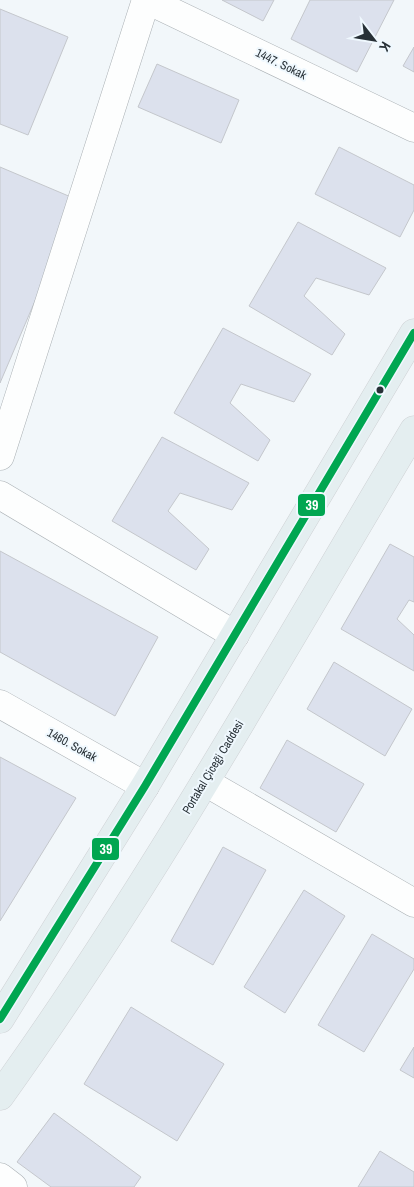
<svg xmlns="http://www.w3.org/2000/svg" width="414" height="1187" font-family="'Archivo Narrow',sans-serif">
<style>
.building{fill:#dce1ed;stroke:#c4c7cc}
.lines{fill:none;stroke-linecap:round;stroke-linejoin:round}
.street-casing{stroke:#aab0b4;stroke-width:29}
.primary-casing{stroke:#cfd2d5;stroke-width:29}
.street{stroke:#fdfefe;stroke-width:28}
.primary{stroke:#e4eef0;stroke-width:28}
.bus-1-casing{stroke:#eff8fe;stroke-width:11}
.bus-1{stroke:#00a651;stroke-width:8}
.bus-dot{fill:#273036;stroke:#eff8fe;stroke-width:2}
.labels{text-anchor:middle;dominant-baseline:central;stroke-width:4;stroke-linejoin:round;paint-order:stroke}
.street-label{font-size:12px;fill:#273036;stroke:#eff8fe}
.line-badge{stroke:#eff8fe;stroke-width:2}
.badge-label{font-size:14px;text-anchor:middle;font-weight:bold;fill:#fff}
</style>
<rect width="100%" height="100%" fill="#f2f7fa"/>
<path class="building" d="M222,0h52l-11,21z
M310,0h84l-37,72 -66,-33z
M0,9l68,28 -40,98 -28,-11z
M414,47v25l-11,-6z
M157,64l82,36 -18,43 -83,-36z
M339,147l75,38v25l-14,27 -85,-43z
M0,167l78,33 -78,183z
M298,222l88,46 -17,27 -53,-17 -12,18 41,38 -13,21 -83,-49z
M223,328l88,46 -17,28 -53,-18 -11,19 40,37 -12,21 -84,-48z
M162,437l87,46 -17,27 -52,-17 -12,18 41,38 -13,21 -84,-49z
M390,544l24,13v45l-5,-2 -12,19 17,16v36l-73,-42z
M0,551l158,86 -43,79 -115,-64z
M334,662l78,47 -27,47 -78,-47z
M287,740l77,44 -28,48 -76,-44z
M0,757l76,41 -76,123z
M223,847l43,23 -53,95 -42,-24z
M304,890l41,26 -60,97 -41,-26z
M372,934l42,25v10l-50,83 -46,-27z
M131,1007l93,57 -47,77 -93,-57z
M414,1047v31l-14,-8z
M54,1113l87,64 -7,10h-83l-34,-25z
M380,1151l34,21v15h-56z"/>
<g class="lines">
<g class="street-casing">
<path id="street" d="M147,0l267,128
M0,456l146,-456
M0,495l235,140
M0,704l145,82
M205,782l209,121
M0,1177l13,10"/>
</g>
<g class="primary-casing">
<path id="primary" d="M0,1019l145,-233 269,-453
M0,1096c152,-212 280,-442 414,-666"/>
</g>
<use href="#street" class="street"/>
<use href="#primary" class="primary"/>
<g class="bus-1-casing">
<path id="bus-1" d="M0,1019l145,-233 269,-453"/>
</g>
<use href="#bus-1" class="bus-1"/>
</g>
<circle class="bus-dot" cx="380" cy="390" r="4.5"/>
<g class="labels">
<g class="street-label">
<text transform="translate(281 64) rotate(26)">1447. Sokak</text>
<text transform="translate(72 745) rotate(29)">1460. Sokak</text>
<text transform="translate(213 767) rotate(-59)">Portakal Çiceği Caddesi</text>
</g>
</g>
<g class="line-badge">
<rect x="297" y="493" width="29" height="24" rx="5" fill="#00a651"/>
<rect x="91" y="837" width="29" height="24" rx="5" fill="#00a651"/>
</g>
<g class="badge-label">
<text x="312" y="510">39</text>
<text x="106" y="854">39</text>
</g>
<g transform="translate(374 40) rotate(121)" stroke="#eff8fe" stroke-width="4" paint-order="stroke">
<path d="M0-4L9 19L0 12L-9 19Z" fill="#273036"/>
<text y="-8" font-size="14" font-weight="bold" text-anchor="middle" fill="#273036">K</text>
</g>
</svg>
